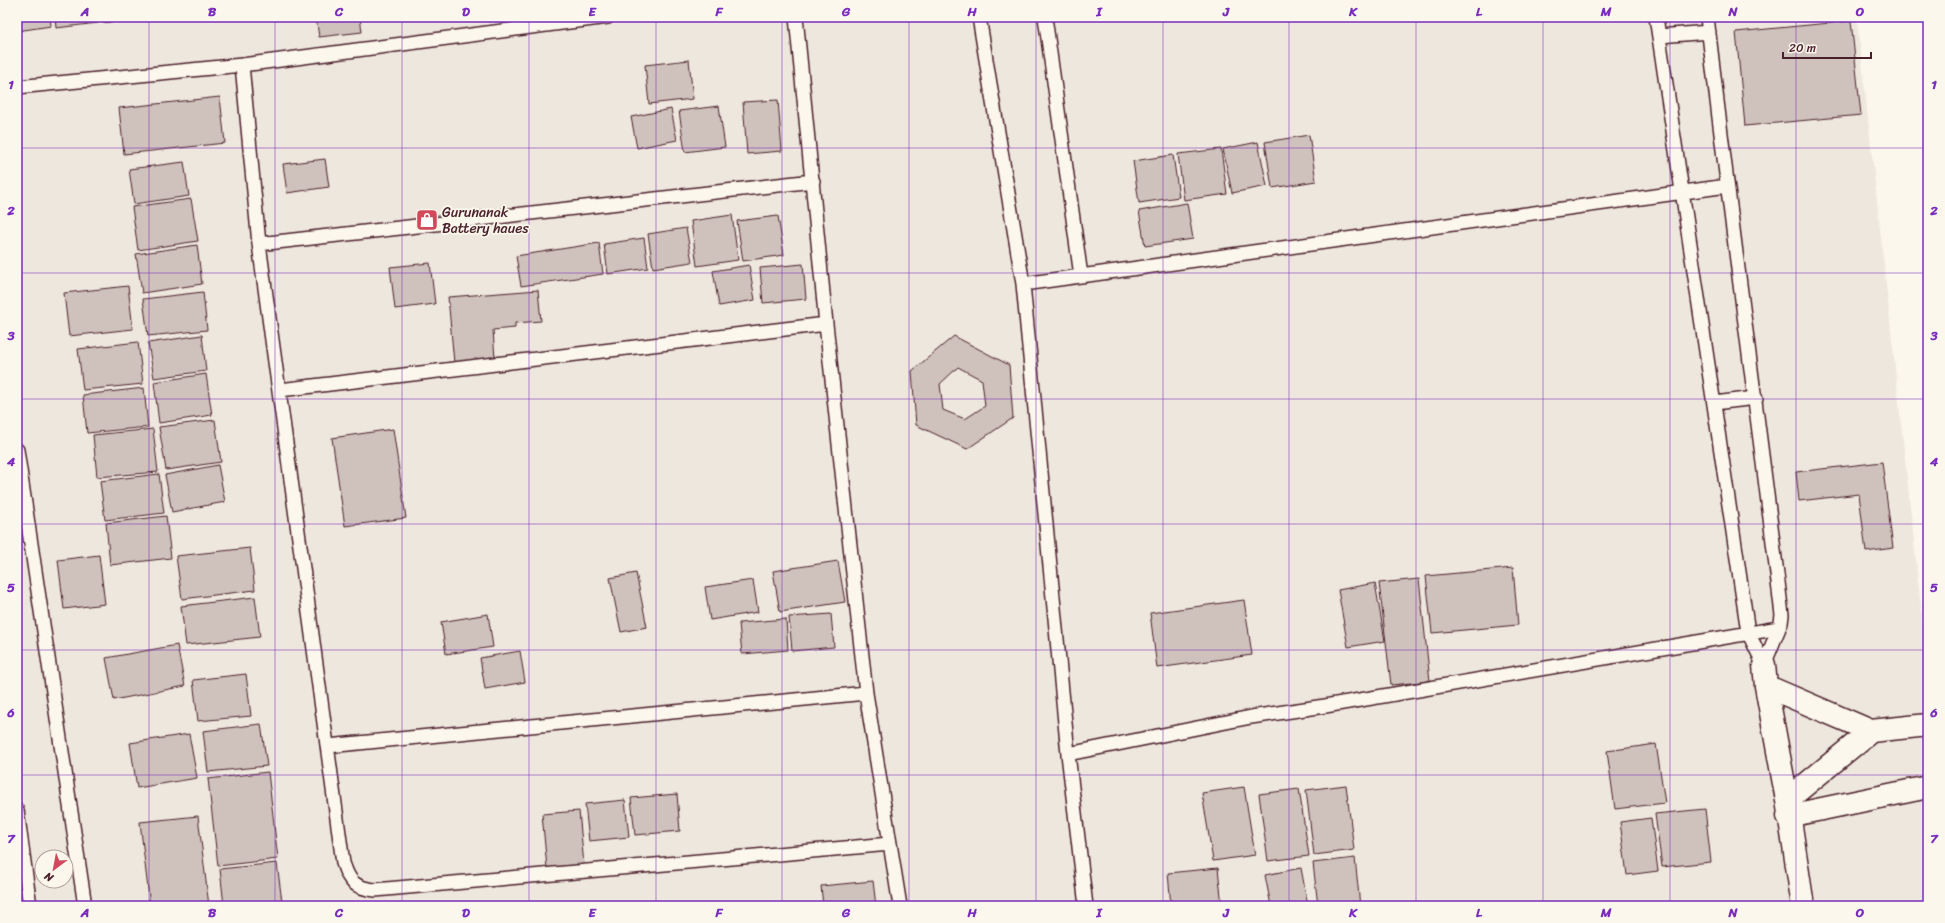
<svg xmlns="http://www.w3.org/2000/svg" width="1945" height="923" font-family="Sriracha,sans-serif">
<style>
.built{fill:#eee7de;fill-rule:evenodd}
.building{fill:#cfc2bc;stroke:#4a1f2b;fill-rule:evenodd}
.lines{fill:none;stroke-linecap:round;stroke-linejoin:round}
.service-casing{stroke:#4a1f2b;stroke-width:16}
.minor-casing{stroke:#4a1f2b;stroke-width:25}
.service{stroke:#fbf7ec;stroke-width:13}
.minor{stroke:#fbf7ec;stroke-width:22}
.grid{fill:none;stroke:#7b2cbf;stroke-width:1;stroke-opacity:0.55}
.labels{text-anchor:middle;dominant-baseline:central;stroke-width:3.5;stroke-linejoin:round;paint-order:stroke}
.poi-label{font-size:14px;fill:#4a1f2b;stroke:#fbf7ec;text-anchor:start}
.neatline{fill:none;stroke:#7b2cbf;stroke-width:1.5}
.grid-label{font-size:13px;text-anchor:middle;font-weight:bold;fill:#7b2cbf}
</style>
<rect width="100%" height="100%" fill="#fbf7ec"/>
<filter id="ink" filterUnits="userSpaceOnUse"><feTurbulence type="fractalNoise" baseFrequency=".025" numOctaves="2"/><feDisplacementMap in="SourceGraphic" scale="8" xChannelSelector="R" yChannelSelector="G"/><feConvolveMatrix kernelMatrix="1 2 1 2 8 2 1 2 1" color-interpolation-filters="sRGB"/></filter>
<g filter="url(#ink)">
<path class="built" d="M17,17h1840l71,654v235h-1911zM42,857h24v24h-24z"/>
<path class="building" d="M17,17h33l1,9 -34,5z
M55,17h43v6l-42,5z
M102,17h43l-42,6z
M316,17h44l2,15 -43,5z
M1851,21l10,94 -116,11 -9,-94z
M689,60l4,39 -44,5 -4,-39z
M220,97l5,46 -101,11 -5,-46z
M778,100l4,51 -35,3 -4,-52z
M719,106l6,41 -40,5 -6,-41z
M671,109l6,31 -40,8 -6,-31z
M1309,135l7,46 -44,7 -7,-46z
M1258,142l9,44 -35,7 -9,-44z
M1221,149l6,45 -43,6 -6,-46z
M1173,155l6,42 -40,6 -6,-42z
M325,159l4,28 -42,6 -4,-29z
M184,162l5,34 -55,8 -5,-35z
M191,199l7,42 -60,9 -6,-43z
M1187,203l6,36 -48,7 -6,-35z
M732,215l6,45 -41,6 -6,-45z
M778,216l6,39 -41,6 -6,-40z
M686,228l6,34 -39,6 -5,-34z
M644,238l4,30 -40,6 -4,-30z
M599,243l4,31 -82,12 -5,-30z
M197,245l5,39 -60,9 -6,-39z
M430,263l5,41 -40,5 -5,-42z
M803,264l3,35 -43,4 -3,-35z
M749,265l6,35 -36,6 -6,-35z
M128,286l5,43 -64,7 -5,-43z
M538,290l3,31 -26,2v5l-22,2 2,29 -41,4 -6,-66z
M203,292l4,38 -59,6 -5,-37z
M202,335l4,36 -52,7 -6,-35z
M954,336l55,29 4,53 -46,31 -51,-24 -4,-54zM958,367l24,13 3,26 -20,13 -22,-9 -3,-26z
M138,342l5,42 -60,6 -5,-41z
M206,374l6,41 -53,8 -5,-41z
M144,388l4,39 -61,6 -4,-38z
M215,420l6,42 -55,8 -7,-43z
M153,429l5,43 -61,5 -4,-42z
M393,429l13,89 -61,8 -13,-88z
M1882,462l11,86 -27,4 -7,-58 -60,7 -3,-29z
M218,465l7,37 -53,10 -7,-37z
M159,474l5,39 -59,7 -5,-39z
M166,516l5,42 -61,7 -4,-42z
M250,548l5,42 -73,9 -6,-43z
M99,555l6,49 -41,5 -6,-49z
M838,561l7,41 -65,10 -7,-41z
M1513,568l5,57 -86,8 -6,-57z
M636,573l11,54 -26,5 -11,-54z
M1419,579l11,102 -39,4 -12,-102z
M753,580l5,32 -48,8 -5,-33z
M1375,583l10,58 -37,6 -10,-57z
M255,597l5,40 -74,8 -5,-39z
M1244,600l8,55 -95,13 -7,-55z
M488,614l5,33 -47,7 -5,-32z
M831,614l3,33 -42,4 -3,-34z
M786,619l2,31 -46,4 -3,-31z
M177,645l8,41 -71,14 -8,-42z
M520,651l5,31 -40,7 -5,-31z
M246,674l5,42 -53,5 -5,-41z
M261,724l6,42 -59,6 -5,-41z
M189,734l8,44 -60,10 -7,-45z
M1656,744l9,59 -50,6 -8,-58z
M268,772l10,87 -60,7 -10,-87z
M1346,785l8,65 -40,5 -8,-65z
M1244,787l11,68 -42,6 -11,-68z
M1299,789l10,67 -41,5 -9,-67z
M677,794l3,37 -45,4 -4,-37z
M625,800l4,37 -40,4 -4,-37z
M1705,809l6,53 -49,5 -7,-53z
M579,811l5,54 -37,3 -5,-54z
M198,816l11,90h-59l-10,-84z
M1651,818l7,53 -31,4 -7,-53z
M1355,858l5,48h-42l-5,-43z
M277,863l5,39 -33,4h-25l-4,-37z
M1218,868l4,38h-51l-3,-33z
M1301,868l7,38h-37l-6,-31z
M873,881l3,25h-53l-2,-20z"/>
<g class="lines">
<g class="service-casing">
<path id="service" d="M796,17l30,307 40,369 34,213
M979,17l44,267 45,470 18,152
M1045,17l36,259
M1656,17l92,615 16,33
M1707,17c23,200 51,399 75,598l-1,8 -17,42
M1659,36l50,-4
M242,65l17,179 84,619c6,19 12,25 32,27l515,-46
M17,87l225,-22 366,-48
M259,244l554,-63
M1023,284l704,-98
M280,390l546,-66
M1714,403l42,-5
M17,450l68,456
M328,746l538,-53
M1068,754l183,-37 74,-11 454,-78
M17,810l13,96"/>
</g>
<g class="minor-casing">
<path id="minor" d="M1764,665l2,21 21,114 16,106
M1766,686l105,45 57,-6
M1787,800l84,-69
M1788,816l140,-29"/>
</g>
<use href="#service" class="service"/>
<use href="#minor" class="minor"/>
</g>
</g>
<path class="grid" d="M149,17v889M275,17v889M402,17v889M529,17v889M656,17v889M782,17v889M909,17v889M1036,17v889M1163,17v889M1289,17v889M1416,17v889M1543,17v889M1670,17v889M1796,17v889M17,148h1911M17,273h1911M17,399h1911M17,524h1911M17,650h1911M17,775h1911"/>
<defs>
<g id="shop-square" transform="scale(1.15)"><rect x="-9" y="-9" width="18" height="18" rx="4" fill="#d1495b" stroke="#fbf7ec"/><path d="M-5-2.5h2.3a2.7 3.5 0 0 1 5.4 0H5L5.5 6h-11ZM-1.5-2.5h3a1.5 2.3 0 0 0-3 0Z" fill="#fff"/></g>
</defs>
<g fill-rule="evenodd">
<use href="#shop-square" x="427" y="220"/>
</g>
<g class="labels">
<g class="poi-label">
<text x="442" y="212">Gurunanak<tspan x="442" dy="16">Battery haues</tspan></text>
</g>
</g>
<rect width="1945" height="923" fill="none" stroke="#fbf7ec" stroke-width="44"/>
<g transform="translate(54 869) rotate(212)"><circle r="19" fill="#fbf7ec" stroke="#b4a19f"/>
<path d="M0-3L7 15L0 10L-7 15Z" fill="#d1495b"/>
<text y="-6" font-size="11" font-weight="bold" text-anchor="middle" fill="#4a1f2b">N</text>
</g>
<path d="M1783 52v6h88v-6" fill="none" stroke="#4a1f2b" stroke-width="2"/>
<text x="1789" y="52" font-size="12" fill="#4a1f2b" stroke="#fbf7ec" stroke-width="3" paint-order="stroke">20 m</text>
<rect x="22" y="22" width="1901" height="879" class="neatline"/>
<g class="grid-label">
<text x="85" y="16">A</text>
<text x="212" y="16">B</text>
<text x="339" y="16">C</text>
<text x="466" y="16">D</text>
<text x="592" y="16">E</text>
<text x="719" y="16">F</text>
<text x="846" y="16">G</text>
<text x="972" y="16">H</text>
<text x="1099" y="16">I</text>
<text x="1226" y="16">J</text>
<text x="1353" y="16">K</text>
<text x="1479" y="16">L</text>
<text x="1606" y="16">M</text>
<text x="1733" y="16">N</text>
<text x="1860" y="16">O</text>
<text x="11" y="89">1</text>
<text x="1934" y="89">1</text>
<text x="11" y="215">2</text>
<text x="1934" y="215">2</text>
<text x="11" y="340">3</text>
<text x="1934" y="340">3</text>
<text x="11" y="466">4</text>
<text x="1934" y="466">4</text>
<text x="11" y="592">5</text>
<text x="1934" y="592">5</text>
<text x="11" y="717">6</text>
<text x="1934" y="717">6</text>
<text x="11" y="843">7</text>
<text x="1934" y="843">7</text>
<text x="85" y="917">A</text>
<text x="212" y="917">B</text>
<text x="339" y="917">C</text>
<text x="466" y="917">D</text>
<text x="592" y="917">E</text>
<text x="719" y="917">F</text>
<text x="846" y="917">G</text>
<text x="972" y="917">H</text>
<text x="1099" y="917">I</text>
<text x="1226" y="917">J</text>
<text x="1353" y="917">K</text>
<text x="1479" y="917">L</text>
<text x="1606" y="917">M</text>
<text x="1733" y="917">N</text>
<text x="1860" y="917">O</text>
</g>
</svg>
